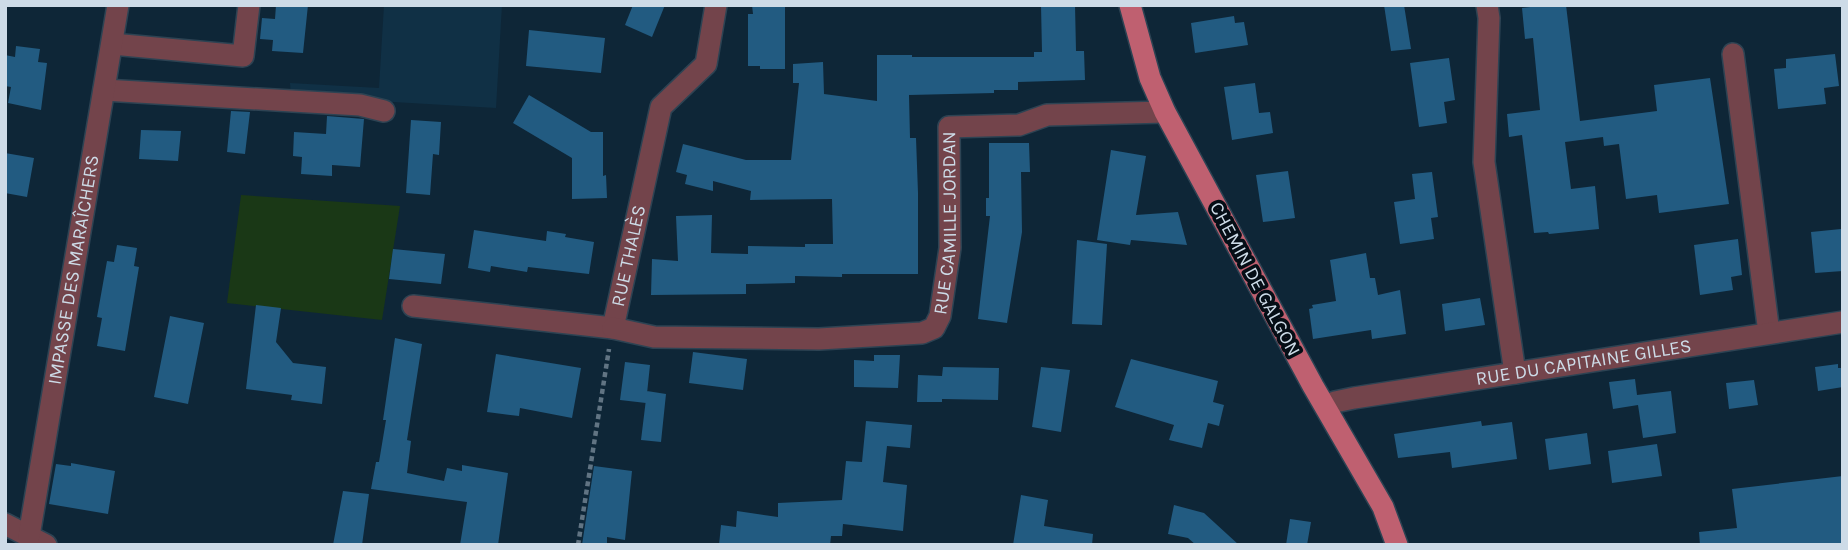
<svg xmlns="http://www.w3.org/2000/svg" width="1848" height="550" font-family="Karla,sans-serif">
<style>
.built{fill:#103045}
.green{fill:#1a3816}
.building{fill:#225b81}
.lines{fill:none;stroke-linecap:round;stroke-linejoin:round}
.minor-casing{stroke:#2d4353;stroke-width:24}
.major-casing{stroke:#2d4353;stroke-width:24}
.path{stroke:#617483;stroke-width:4.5;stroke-dasharray:5 3.5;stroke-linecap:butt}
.minor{stroke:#73444b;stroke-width:21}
.major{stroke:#bf6070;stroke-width:21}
.labels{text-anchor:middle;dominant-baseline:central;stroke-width:7;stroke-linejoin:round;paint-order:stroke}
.street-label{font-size:19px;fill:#cddbe7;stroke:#050e16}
</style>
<rect width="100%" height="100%" fill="#0e2637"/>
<path class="built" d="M384,5h118l-6,103 -205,-12 -1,-13 89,5z"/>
<path class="green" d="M241,195l159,11 -18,114 -155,-17z"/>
<path class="building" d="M276,5h32l-5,48 -31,-2 1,-11 -13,-1 2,-21 13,1z
M633,5h32l-13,32 -27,-12z
M752,5h33v64h-25v-3h-12v-52h5z
M1041,5h34l1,46h8l1,29 -67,2v8h-24v3l-85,2 1,43h6l2,55v81h-76v3l-47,-1v7l-49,1v10l-95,1 1,-36 26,2 -2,-45 36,-1 -1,38 37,1v-8l57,1v-3h28l-1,-45 -82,1 1,-9 -38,-10v10l-28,-7 2,-9 -11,-3 7,-28 63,16h45l8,-77h-6v-19l30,-2 1,32 53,7v-46h35v2h122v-5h8z
M1384,5h20l7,44 -20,2z
M1548,5h18l14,116 77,-10 -3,-26 56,-7 19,126 -70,9 -2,-18 -31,4 -7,-55 -15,2 -1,-9 -38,5 6,47 24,-3 4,43 -50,5 -1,-2 -14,1 -12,-98 -13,2 -2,-23 33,-4 -7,-72 -8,1 -3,-31z
M1234,16l1,7 9,-1 4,23 -53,8 -4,-30z
M529,30l76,8 -4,35 -75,-7z
M16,46l24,3 -2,13 9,1 -6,47 -33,-7 3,-16 -6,-1v-31l10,2z
M1835,54l4,32 -15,2 2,16 -48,5 -4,-40 12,-1v-9z
M1449,58l6,42 -11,2 3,21 -28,4 -9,-64z
M1255,83l4,30 11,-1 3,21 -41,7 -8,-53z
M529,95l62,37h12v44l3,-1 1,23 -35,1v-41l-59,-35z
M231,111l19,1 -5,42 -18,-2z
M327,116l37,3 -4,48 -28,-2v11l-31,-2 1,-17 -9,-1 1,-24 32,2z
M411,120l30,2 -2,33 -6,-1 -3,41 -24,-2z
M141,130l40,1 -3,30 -39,-2z
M989,143h40l1,29h-9l1,60 -15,91 -29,-4 12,-103h-4v-18h3z
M1111,150l35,6 -10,59 42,-3 9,33 -56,-5 -1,5 -33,-5z
M5,153l29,5 -7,39 -22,-4z
M1288,171l7,47 -32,4 -7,-47z
M1432,172l6,45 -7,1 3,21 -34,5 -6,-42 21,-3 -3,-25z
M1841,229l2,42 -28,2 -4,-41z
M474,230l72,11 1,-10 19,3 -1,3 29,5 -5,32 -61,-7 -1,5 -36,-6 -1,6 -22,-4z
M1738,239l4,36 -11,2 2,13 -33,5 -6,-50z
M1077,240l30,4 -5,81 -30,-1z
M117,245l20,3 -3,18 5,1 -14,84 -28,-5 5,-28 -5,-1 10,-56 7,1z
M393,249l52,5 -4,30 -52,-5z
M1366,253l4,25h5l3,17 22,-5 6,44 -34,5 -1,-9 -58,9 -4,-30 4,-1 -1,-3 24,-4 -6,-41z
M1480,298l5,27 -40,6 -3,-27z
M256,305l25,3 -5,34 17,21 33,4 -4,37 -31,-4 1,-5 -46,-6z
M170,316l34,7 -16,81 -34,-7z
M395,338l27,6 -15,96 4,1 -4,32 37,8 3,-13 15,3v-6l46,8 -10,72h-38l7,-43 -96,-13 5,-27h3l7,-42h-3z
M693,352l54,7 -4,31 -54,-7z
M496,354l85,14 -9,50 -52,-10 -1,8 -32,-4z
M874,355h26l-2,33 -44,-1v-27l20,1z
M1131,359l87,22 -5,21 11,3 -5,21 -11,-3 -6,25 -33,-8 5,-15 -59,-18z
M625,362l25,3 -4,38 -26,-3z
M1838,364v4h5v19l-25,4 -3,-24z
M943,367l56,1 -1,32 -56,-1v3h-25l1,-27 24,1z
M1041,367l29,3 -9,62 -29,-5z
M1635,379l2,16 34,-4 5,42 -33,5 -5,-33 -25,4 -4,-27z
M1754,380l4,25 -29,4 -3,-26z
M647,391l19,3 -5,48 -20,-2z
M866,421l46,4 -2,23 -23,-2 -4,36 24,3 -4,46 -60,-7 -1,12h-11l-1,9h-111l2,-20 15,2 1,-16 41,6v-14l64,-3 4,-39 16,1z
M1481,421l1,5 30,-4 5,37 -65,9 -2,-16 -52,6 -4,-24z
M1587,433l4,31 -42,6 -4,-31z
M1657,444l5,32 -50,7 -4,-32z
M71,463l44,8 -7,43 -59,-10 7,-40 15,2z
M594,466l38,5 -7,69 -18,-3v8h-25z
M1843,476v69h-143l-1,-13 38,-4 -5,-39z
M343,491l26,3 -7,51h-29z
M1021,495l27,5 -4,26 49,8 -1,11h-79z
M1174,505l30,8 35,32h-43l-8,-7 -20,-4z
M1290,519l21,3 -4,23h-21z"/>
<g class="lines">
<g class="minor-casing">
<g id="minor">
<path d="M1487,5l2,13 -5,144 31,211"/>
<path d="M112,44l131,12 6,-51"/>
<path d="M1733,54l36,279"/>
<path d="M104,90l256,15 24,6"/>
<path id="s1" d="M413,306l200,22 48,-221 45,-43 10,-59"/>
<path id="s2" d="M613,328l41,9 165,2 103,-6 12,-5 6,-12 10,-68 -1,-121 70,-2 28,-10 118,-3"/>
<path id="s3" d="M1326,407l9,-5 19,-4 489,-76"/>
<path d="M5,524l41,21"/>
<path id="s4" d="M29,536l89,-531"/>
</g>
</g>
<g class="major-casing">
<path id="major" d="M1130,5l20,73 15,34 148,274 70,121 14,38"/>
</g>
<path class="path" d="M578,545l31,-196"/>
<use href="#minor" class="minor"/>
<use href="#major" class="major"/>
</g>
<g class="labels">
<g class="street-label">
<text stroke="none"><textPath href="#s2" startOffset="430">RUE CAMILLE JORDAN</textPath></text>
<text stroke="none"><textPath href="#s1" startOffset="275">RUE THALÈS</textPath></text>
<text stroke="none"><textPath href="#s4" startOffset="270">IMPASSE DES MARAÎCHERS</textPath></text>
<text transform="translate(1255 279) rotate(62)">CHEMIN DE GALGON</text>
<text stroke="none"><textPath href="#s3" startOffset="262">RUE DU CAPITAINE GILLES</textPath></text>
</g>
</g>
<rect width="1848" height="550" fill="none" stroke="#cddbe7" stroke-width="14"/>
</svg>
